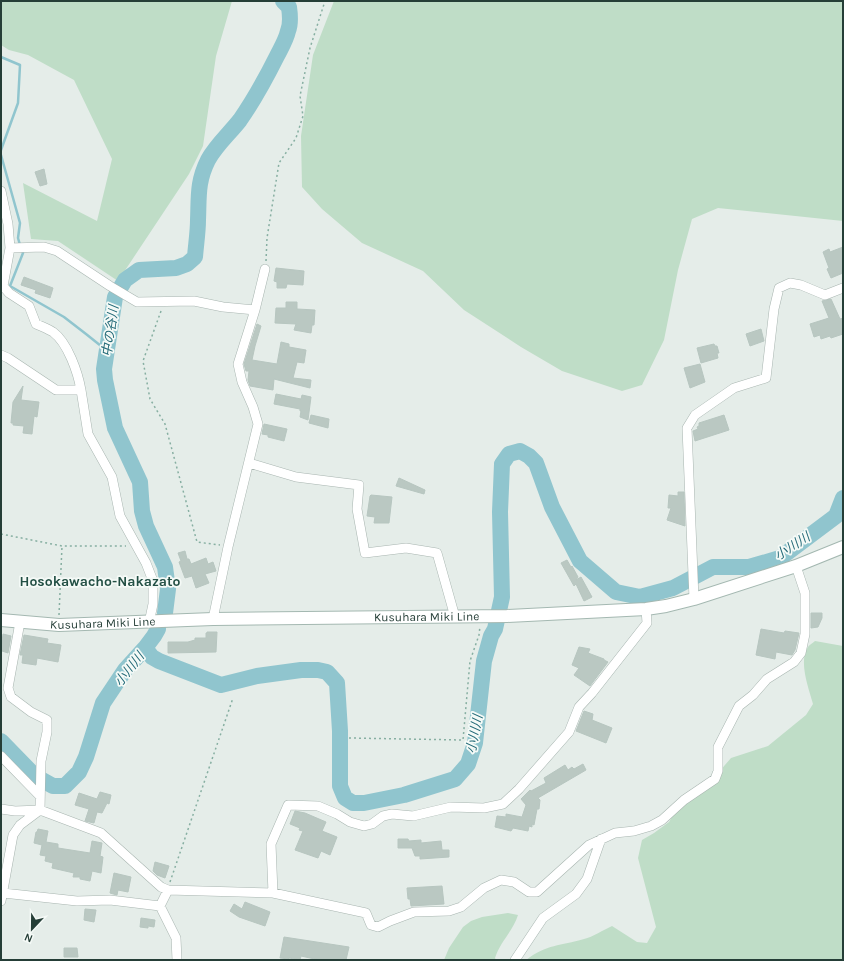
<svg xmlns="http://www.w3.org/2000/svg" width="844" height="961" font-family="Karla,'Noto Sans JP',sans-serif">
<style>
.green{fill:#bfddc7}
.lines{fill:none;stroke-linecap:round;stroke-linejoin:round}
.stream{stroke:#90c5ce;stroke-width:2.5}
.river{stroke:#90c5ce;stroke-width:16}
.building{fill:#bac8c2;stroke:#b7c6c0}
.street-casing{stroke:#a8b5b0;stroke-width:10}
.secondary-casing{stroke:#a4b8b1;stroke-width:14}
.path{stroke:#87afa2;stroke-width:1.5;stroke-dasharray:2 3;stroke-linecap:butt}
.street{stroke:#fff;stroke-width:9}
.secondary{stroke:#fff;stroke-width:12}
.labels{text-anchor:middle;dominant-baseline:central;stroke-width:3.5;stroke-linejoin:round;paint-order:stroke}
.street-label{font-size:12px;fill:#253e37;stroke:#f5faf7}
.water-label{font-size:13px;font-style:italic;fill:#226977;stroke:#f5faf7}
.quarter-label{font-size:14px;font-weight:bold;fill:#224f44;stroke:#f5faf7}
</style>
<rect width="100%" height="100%" fill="#e5ede9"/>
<path class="green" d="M1,1h231l-16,55 -13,90 -14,28 -71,107 -60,-40 -27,-2 -8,-56 74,38 15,-62 -38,-79 -46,-25 -19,-5 -8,-5z
M334,1h509v220l-125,-13 -26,11 -14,51 -14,70 -22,45 -20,6 -60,-20 -41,-24 -57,-37 -41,-39 -61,-28 -40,-34 -20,-22 -1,-51 12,-81z
M815,641l28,5v314h-317c21,-16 34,-14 58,-21 9,-2 19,-9 28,-13l25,16 10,1 9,-16 -18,-69 4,-18 12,-7 15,-11 10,-17 33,-25 19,-22 37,-12 38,-31 7,-11c-4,-15 -15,-43 -5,-57 1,-2 5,-4 7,-6z
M508,913l10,2c-5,16 -18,27 -23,43l1,2h-52l5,-12 14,-21 8,-6 11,-4z"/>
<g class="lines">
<path class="stream" d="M1,57l19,8 -2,38 -17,47
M1,155l19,68 -2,15 2,7
M22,250l1,3 -13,33 54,31 22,17 20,16"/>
<path class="river" d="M165,613l3,-24 -3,-22 -19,-41 -4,-15 -2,-29 -25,-54 -10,-48 -1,-11 11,-72 10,-17 14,-10 37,-2 11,-4 8,-7c1,-13 3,-25 3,-37 1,-23 -1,-38 10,-60 8,-15 22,-27 32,-40 14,-20 26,-42 37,-64 4,-8 9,-16 11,-25 3,-7 2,-17 1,-24l-6,-6
M145,648l9,-12 4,-7
M1,741l34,35 18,10h12l14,-14 7,-15 17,-54 22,-33 20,-22 7,9 7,4 62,24 36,-9 44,-6h17l9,2 10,11 3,48v55l5,12 8,5h11l40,-8 51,-16 13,-15 7,-21 9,-82 7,-25 4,-7 7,-32 -2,-85 2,-48 7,-10 11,-3 9,5 7,7 16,44 28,54 36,31 24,5 33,-9 40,-21h36l31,-9 56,-42 7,-18"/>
</g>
<path class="building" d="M44,169l3,15 -7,2 -5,-14z
M843,247v26l-12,5 -4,-9 2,-1 -6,-16 6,-3 1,3z
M276,268l28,3 -1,14 -16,-1 -1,4h-9v-6l-3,-1z
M24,277l29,11 -3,10 -15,-5 1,-3 -15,-5z
M831,299l9,20 3,-1v16l-12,4 -1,-2 -9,3 -1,-4 -6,2 -4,-13 19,-6 -7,-17z
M286,302h11v7l18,1 -1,15h-2l-1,8 -17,-3 2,-6 -21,-1 1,-15h10z
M257,324l4,2 -6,20 -3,14 25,4 4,-22 8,2v3l17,3 -2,13 -7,-1 -4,16 18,2 -1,8 -36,-9 -1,11 -23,-4 -2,-6 1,-9h-3l-2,-7z
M761,329l3,12 -14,5 -4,-12z
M714,344l1,2h2l2,7h-2l1,5 -17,5 -4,-15z
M700,364l5,18 -15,6 -6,-20z
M23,386l-2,14 18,2 -2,15 -3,-1 -2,18 -9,-1 1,-7 -11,-1v-2h-2l2,-21z
M276,394l25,5 1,-4 9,2 -3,23 -8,-3 1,-6h-1v-2l-26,-5z
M311,415l18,4 -1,9 -19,-5z
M724,415l5,15 -34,11 -2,-10 5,-2 -1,-2 2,-1v-3z
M264,424l23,5 -3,12 -16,-4v-2l-6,-1z
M399,478l26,12 -1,4 -28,-8z
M678,492h6l1,34 -18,-6 4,-12h-3l1,-13 9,1z
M371,495l21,2 -3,26h-15l1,-6 -8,-1 3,-20z
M185,551l2,8h2l2,5 15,-6 2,6 5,-2 3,9 -11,3 4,9 -13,5 -4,-12 -7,2 -6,-16 2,-1 -3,-8z
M567,560l4,7 1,-1 6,11 -2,3 5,-3 11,20 -8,4 -8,-17 -2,2 -13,-23z
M811,613h11v5l-4,9 -7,1z
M761,629l23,4 1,-2 14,2 -4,17 -3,5 -16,-3 -1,7 -19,-4z
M207,632h10l-1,20 -48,1v-11h20l7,-2v-2h11v-5h1z
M3,634l8,2 -3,17 -6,-2 -1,-3z
M24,635l24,4 -1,4 14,2 -3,17 -21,-4 -1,7 -14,-2 1,-8h-3z
M579,647l11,2 -2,4 16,6v1l4,2 -18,24 -16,-11 5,-7 -7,-3z
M584,711l9,3 -1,6 20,8 -6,15 -30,-12z
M583,764l3,6 -48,28 2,2 -1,9h-2l-3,16 -2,-1v3l-3,-1 -1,5 -15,-3 -2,3 -16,-4 2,-11 9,1v-3l16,3 4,-12 -5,-6 9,-9 1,1 15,-8 -2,-5 21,-13 3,5 4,-3 2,2z
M100,792l11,3 -2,9 -2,-1 -5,10 -5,-1 -3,11 -9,-2 4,-12 -14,-4 4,-12 18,6z
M295,811l10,2 21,9 -4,9 15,6 -7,18 -9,-4 -3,7 -23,-8 8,-19 -4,-1 1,-2 -10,-4z
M38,829l10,2 -2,11 12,2v4l32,5 2,-12 10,2 -2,13 3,1 -2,16 -9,-2 -2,10 -10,-2v-2h-7l1,-4 -22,-5 1,-5 -8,-2 1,-5 -6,-1 2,-10 -8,-2 2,-11h1z
M398,839h10l1,2 12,-1v3l20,-2 1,9h7v7l-29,2v-3h-5l-3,-8h-14z
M155,862l14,4 -4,12 -8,-3 -4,-4z
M114,873l17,4 -3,15 -10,-2 -1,5 -7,-2z
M442,886l2,18 -33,2 -1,-7h-2l-1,-11z
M245,902l25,10 -5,14 -26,-9 -9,-6 4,-7 8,5z
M85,909l11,1 -2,12 -10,-2z
M141,918l14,2 -1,7 -6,-1v2l-8,-1z
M284,937l65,10 -3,13h-27l-18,-4 -1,4 -11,-2v1l-9,-1z
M64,948h13l1,9h-14z"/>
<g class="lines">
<g class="street-casing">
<path id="street" d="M1,191l7,33 2,24 -7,38 6,7 20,13 7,18c5,2 12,5 17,8 15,11 25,41 28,58
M10,248l34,-1 13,4 53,35 27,16 57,-1 29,6 32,3
M1,355l7,3 48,32h25l7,44 24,43 8,39 26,47 7,18v23l-4,19
M249,463l47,14 63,8 -2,24 8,44 41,-5 31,5 18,64
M694,599l-7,-171 8,-13 39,-27 32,-10 8,-69 5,-21 11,-5 11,2 24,10 18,-7
M646,609l1,14 -55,70 -13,14 -10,25 -50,57 -16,15 -19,4 -33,-1 -38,9 -21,-2 -9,2 -11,8 -8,2 -14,-4 -13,-8 -19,-8 -30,-1 -17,39 2,49 93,20 5,12 7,2 12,-6 24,-9 35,-1 12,-4 23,-19 17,-8 13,2 15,10h8l52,-47 26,-12 19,-2 17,-5 11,-6 22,-20 31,-21 3,-8v-24l21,-41 14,-11 14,-16 27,-17 7,-9 4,-19v-41l-9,-27
M213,619l15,-72 30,-123 -5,-17 -11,-25 -4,-18 17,-54 10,-41
M1,756l39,40
M1,809l14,2 25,-1 61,23 60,54 7,3 105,3
M3,893l74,8 33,-1 50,6 8,-16
M1,901l12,-66 7,-10 20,-15 1,-49 6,-29v-12l-16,-8 -20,-15 -3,-9 12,-66
M160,906l16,32 1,22
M515,960l28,-42 33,-24 11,-15 14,-40"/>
</g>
<g class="secondary-casing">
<g id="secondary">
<path id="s1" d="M1,620l58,5 154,-6 294,-3 139,-7 20,-3 28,-7 102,-33 47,-19"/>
</g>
</g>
<path class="path" d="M266,261l1,-23 12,-75 17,-25 7,-22 -3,-20 10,-48 15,-47
M161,311l-18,50 7,38 15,25 32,118 23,3
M1,534l61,12h64
M59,615l3,-69
M349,738l114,2 7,-79 9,-26 1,-9
M170,882l63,-184"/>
<use href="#street" class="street"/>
<use href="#secondary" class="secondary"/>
</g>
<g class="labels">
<g class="street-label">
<text stroke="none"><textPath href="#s1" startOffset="426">Kusuhara Miki Line</textPath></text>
<text stroke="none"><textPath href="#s1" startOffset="102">Kusuhara Miki Line</textPath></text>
</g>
<g class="water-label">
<text transform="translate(110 331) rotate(-82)">中の谷川</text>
<text transform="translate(792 546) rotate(-33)">小川川</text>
<text transform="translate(129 669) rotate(-52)">小川川</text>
<text transform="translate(474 734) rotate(-79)">小川川</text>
</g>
<g class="quarter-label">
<text x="100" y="581">Hosokawacho-Nakazato</text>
</g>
</g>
<rect width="844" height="961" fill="none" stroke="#253e37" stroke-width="4"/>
<g transform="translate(32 929) rotate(202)" stroke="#f5faf7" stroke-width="3" paint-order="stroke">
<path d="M0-3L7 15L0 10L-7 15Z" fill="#253e37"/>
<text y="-6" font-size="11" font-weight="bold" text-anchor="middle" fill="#253e37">N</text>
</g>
</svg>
